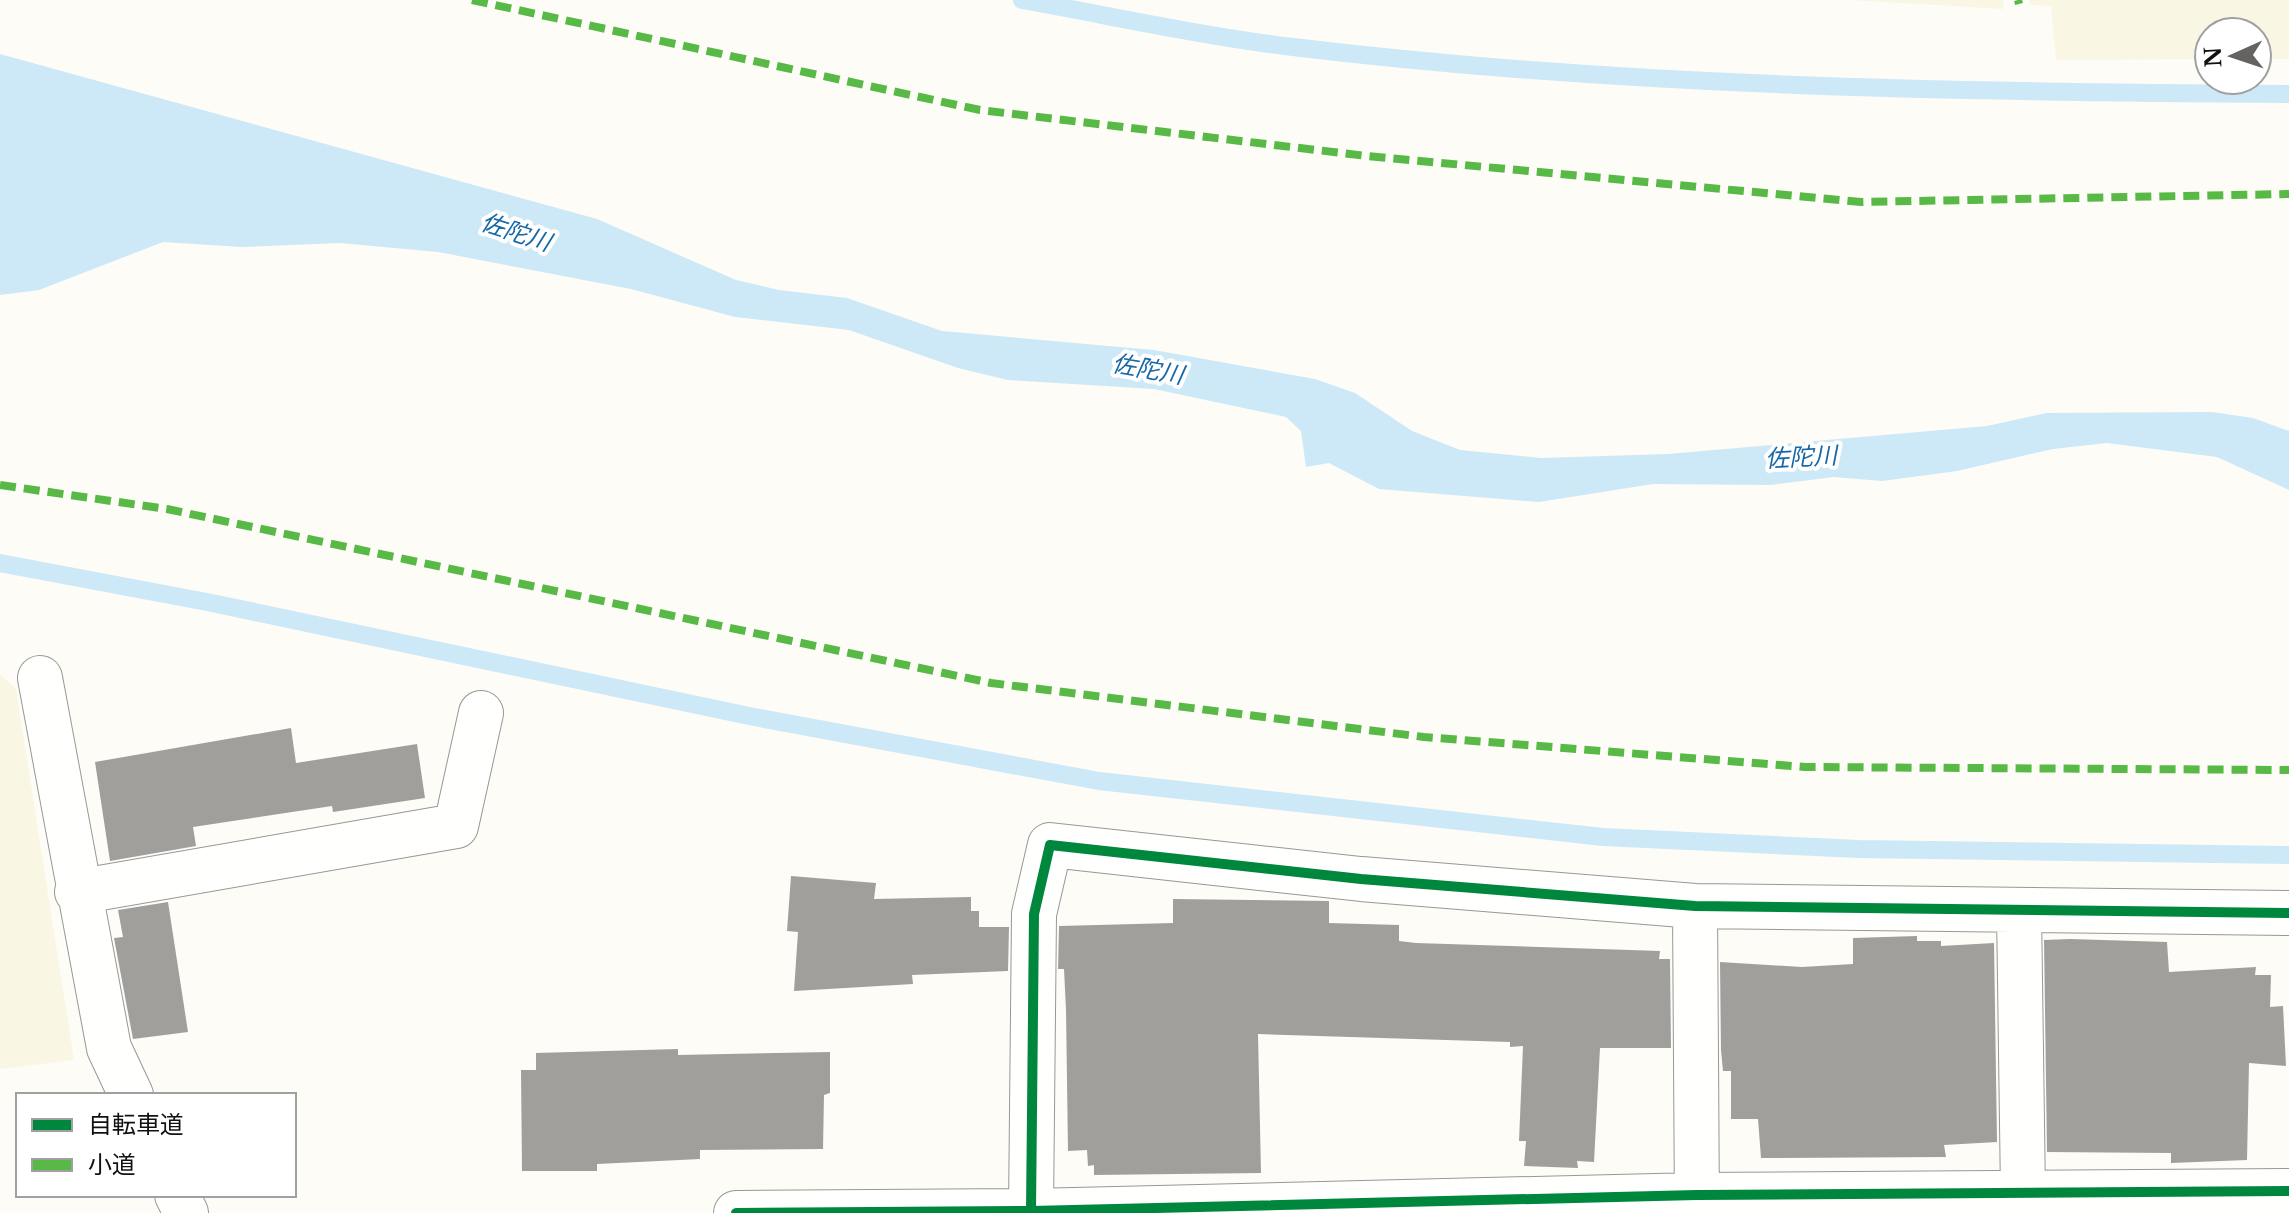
<svg xmlns="http://www.w3.org/2000/svg" width="2289" height="1213" font-family="'Libre Baskerville','Noto Sans JP',serif">
<style>
.farmland{fill:#f9f7e4}
.water{fill:#cde8f7}
.lines{fill:none;stroke-linecap:round;stroke-linejoin:round}
.stream{stroke:#cde8f7;stroke-width:18}
.building{fill:#a19f9c}
.minor-casing{stroke:#979795;stroke-width:46}
.minor{stroke:#fffffe;stroke-width:44}
.quiet{stroke:#58b947;stroke-width:8;stroke-dasharray:16 8;stroke-linecap:butt}
.cycleway-casing{stroke:#fff;stroke-width:15}
.cycleway{stroke:#00873e;stroke-width:10}
.labels{text-anchor:middle;dominant-baseline:central;stroke-width:8;stroke-linejoin:round;paint-order:stroke}
.water-label{font-size:24px;font-style:italic;fill:#1768a6;stroke:#fff}
</style>
<rect width="100%" height="100%" fill="#fdfcf7"/>
<path class="farmland" d="M1851,0h152l1,9z
M2029,0h260v59h-32v-27h-48v27l-153,1 -5,-54 -21,-1z
M0,674l16,15 58,371 -74,9z"/>
<path class="water" d="M0,54l597,165 139,61 43,10 68,8 95,33 212,19 161,29 40,14 57,38 48,19 81,8 127,-4 319,-28 60,-13 165,-1 41,6 36,13v59l-72,-33 -110,-14 -54,6 -96,22 -75,10 -48,-4 -63,8 -118,-1 -114,18 -160,-13 -50,-26 -23,4 -5,-36 -15,-14 -132,-28 -146,-9 -50,-12 -109,-38 -114,-13 -104,-28 -193,-37 -98,-9 -98,4 -79,-5 -124,48 -39,5z"/>
<g class="lines">
<path class="stream" d="M1022,0c90,16 180,36 271,47 330,40 664,45 996,47
M0,563l207,39 547,115 345,64 504,56 256,12 430,6"/>
</g>
<path class="building" d="M291,728l5,35 121,-19 8,54 -92,14 -1,-6 -139,21 3,19 -86,15 -15,-99z
M791,876l85,7 -2,16 97,-2v14h8v16h30l-1,44 -96,4 1,9 -119,7 4,-59 -11,-1z
M1173,899l156,2v22l70,2v16l17,2 244,8 -1,8h11l1,89h-71l-6,114 -17,-1 1,7 -54,-2 2,-25h-7l4,-95 -13,1v-5l-252,-8 3,139 -167,2v-10l-6,1 -1,-16 -19,1 -2,-141 -2,-41h-6l1,-43 114,-3z
M168,902l20,130 -55,7 -19,-101 9,-1 -5,-27z
M1917,936v5h24v5l53,-3 3,199 -53,3 2,12 -185,1 -3,-39h-27v-48h-8l-2,-21 -1,-88 82,5 51,-3v-26z
M2070,939l97,3 2,30 87,-5 -1,8h16l-1,32 13,-1 3,60 -37,-3 -2,97 -76,3v-10l-124,-1 -3,-212z
M678,1049v6l152,-3v41l-6,2 -1,54 -123,1v9l-103,5v7h-75l-1,-101h15v-17z"/>
<g class="lines">
<g class="minor-casing">
<path id="minor" d="M40,678l69,370 22,47
M77,892l379,-66 25,-113
M1695,906l2,307
M2019,910l4,283
M177,1195l9,18
M1031,1211l3,-297 16,-69 311,34 334,27 594,7
M736,1213l295,-2 666,-16 592,-4"/>
</g>
<use href="#minor" class="minor"/>
<path class="quiet" d="M472,0l508,110 387,46 494,46 428,-8
M2018,0l1,4
M0,485l167,24 824,174 433,54 381,30 484,3"/>
<g class="cycleway-casing">
<path id="cycleway" d="M1031,1211l3,-297 16,-69 311,34 334,27 594,7
M736,1213l295,-2 666,-16 592,-4"/>
</g>
<use href="#cycleway" class="cycleway"/>
</g>
<g class="labels">
<g class="water-label">
<text transform="translate(516 232) rotate(18)">佐陀川</text>
<text transform="translate(1148 369) rotate(10)">佐陀川</text>
<text transform="translate(1801 457) rotate(-3)">佐陀川</text>
</g>
</g>
<rect x="16" y="1093" width="280" height="104" fill="#ffffff" stroke="#a0a0a0" stroke-width="2"/>
<rect x="32" y="1119" width="40" height="12" fill="#00873e" stroke="#a0a0a0" stroke-width="2"/>
<text x="88" y="1133" font-size="24" fill="#111111">自転車道</text>
<rect x="32" y="1159" width="40" height="12" fill="#58b947" stroke="#a0a0a0" stroke-width="2"/>
<text x="88" y="1173" font-size="24" fill="#111111">小道</text>
<g transform="translate(2233 56) rotate(267)"><circle r="38" fill="#ffffff" stroke="#a0a0a0" stroke-width="2"/>
<path d="M0-6L14 30L0 20L-14 30Z" fill="#646362"/>
<text y="-12" font-size="22" font-weight="bold" text-anchor="middle" fill="#111111">N</text>
</g>
</svg>
